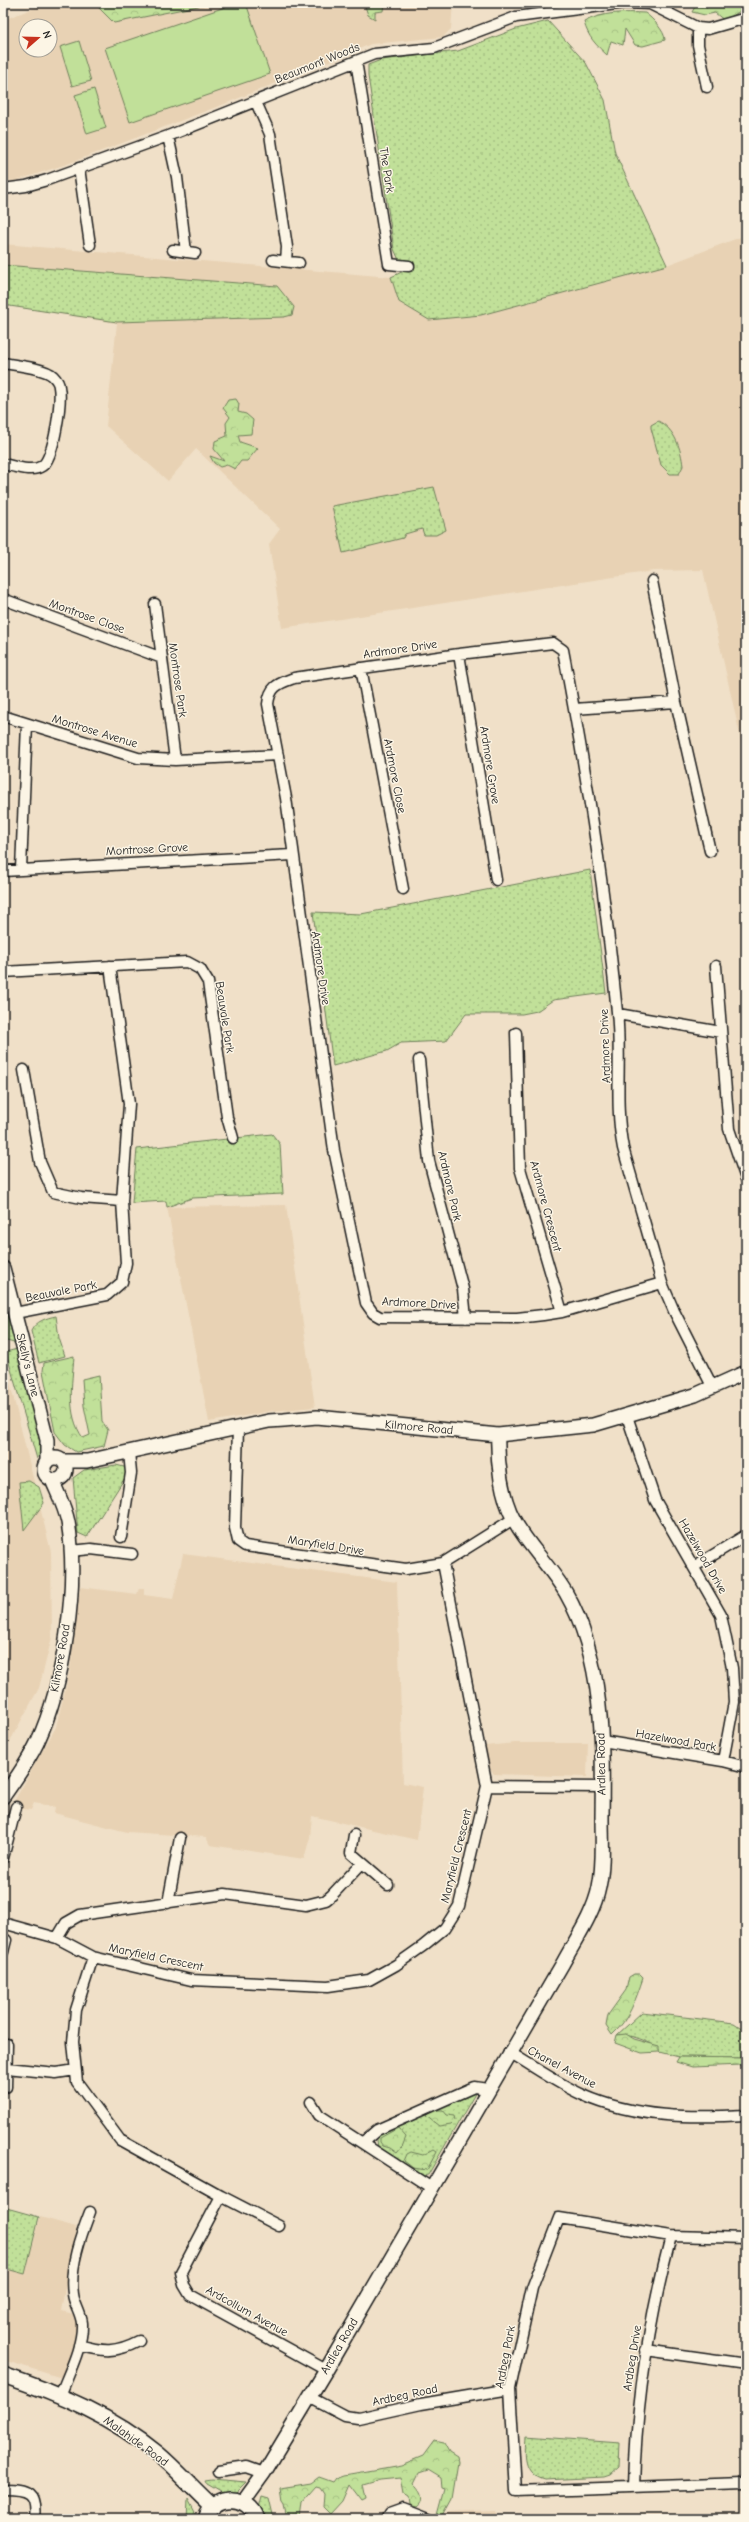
<svg xmlns="http://www.w3.org/2000/svg" width="749" height="2522" font-family="'Comic Neue',sans-serif">
<style>
.built{fill:#e8d2b4;fill-rule:evenodd}
.grass{fill:url(#grass-dots);stroke:#6e7e5a}
.forest{fill:url(#forest-crowns);stroke:#6e7e5a}
.garden{fill:#c1e099;stroke:#6e7e5a}
.lines{fill:none;stroke-linecap:round;stroke-linejoin:round}
.minor-casing{stroke:#1c1c1c;stroke-width:13}
.tertiary-casing{stroke:#1c1c1c;stroke-width:16}
.secondary-casing{stroke:#1c1c1c;stroke-width:18}
.minor{stroke:#fcf5e5;stroke-width:10}
.tertiary{stroke:#fcf5e5;stroke-width:13}
.secondary{stroke:#fcf5e5;stroke-width:15}
.labels{text-anchor:middle;dominant-baseline:central;stroke-width:3;stroke-linejoin:round;paint-order:stroke}
.street-label{font-size:12px;fill:#1c1c1c;stroke:#fcf5e5}
</style>
<defs>
<pattern id="grass-dots" width="8" height="8" patternUnits="userSpaceOnUse"><rect width="8" height="8" fill="#c1e099"/><path d="M2 2h.1M6 6h.1" fill="none" stroke="#a5c083" stroke-width="1.8" stroke-linecap="round"/></pattern>
<pattern id="forest-crowns" width="20" height="18" patternUnits="userSpaceOnUse"><rect width="20" height="18" fill="#c1e099"/><path d="M2 6a3 3 0 1 1 6 0M12 15a3 3 0 1 1 6 0" fill="none" stroke="#a5c083"/></pattern>
</defs>
<rect width="100%" height="100%" fill="#f0e0c8"/>
<filter id="ink" filterUnits="userSpaceOnUse"><feTurbulence type="fractalNoise" baseFrequency=".025" numOctaves="2"/><feDisplacementMap in="SourceGraphic" scale="8" xChannelSelector="R" yChannelSelector="G"/><feConvolveMatrix kernelMatrix="1 2 1 2 8 2 1 2 1" color-interpolation-filters="sRGB"/></filter>
<g filter="url(#ink)">
<path class="built" d="M47,3h406l-2,26 -8,8 -72,7 -139,57 -162,62 -55,18 -12,-1v-160zM26,26h24v24h-24z
M746,235v527l-43,-192 -50,1 -371,57 -13,-84 11,-15 -84,-80 -28,32 -62,-55 11,-103 -114,-18v-61l388,33 8,25 268,-37z
M286,1205l29,202 -43,4 -63,11 -42,-215z
M10,1383l41,169 1,85 -13,51 -36,66v-370z
M183,1554l214,28 6,201 20,4 -6,53 -105,-24 -2,21 -6,22 -94,-14 -4,-8 -79,-5 -73,-19 1,-6 -21,-4 -3,7 -20,-3 45,-80 14,-57 10,-83 57,7 2,-6h5v7l29,4z
M515,1743h73l-1,34 -93,-3 -6,-8 -3,-20z
M40,2217l36,10 -15,84 22,5 5,14 -6,27 -10,24 -69,-21v-92l22,6z
M496,2510v9h-52l4,-7z"/>
<path class="grass" d="M548,21l38,42 19,37 10,53 52,112 -186,50 -52,5 -30,-18 -8,-25 13,-6 -10,-22 -26,-173v-11l13,-5 77,-9 58,-22z
M3,265l274,21 17,21 -2,8 -8,2 -167,5 -114,-17z
M658,421c17,8 23,28 25,45l-4,8h-9l-9,-9 -10,-37v-3z
M434,487l12,43 -10,5h-12l-2,-6 -17,5 -2,4 -60,15 -11,-47z
M590,870l16,123 -53,7 -16,11 -15,3h-56l-20,27 -45,2 -14,8 -54,15 -20,-154 48,2z
M272,1134l8,10 3,50 -91,4 -25,9 -1,-6 -34,2 5,-54z
M3,1291l13,51 -2,1 -11,-3z
M56,1316l3,22 6,18 -26,7 -8,-32c5,-10 15,-13 25,-15z
M17,1349l24,88 1,13 -5,9 -31,-107z
M116,1465l8,2 4,6 -41,64 -9,-4 -5,-55 11,-8z
M29,1481l10,6 5,16 -20,27 -5,-48z
M642,2012l92,11 12,8v27l-67,-1 -20,-5v-3c-10,-8 -29,-15 -42,-14z
M470,2092h6l-48,83 -7,1 -43,-28 -1,-8 2,-5z
M3,2207l36,10 -14,57 -22,-6 3,-27 -3,-1z
M526,2436l94,7 -1,24 -9,8 -6,2 -59,3c-23,-6 -20,-25 -19,-44z
M212,2479l34,3 -10,10 -10,3 -19,-11 -2,-4z
M262,2496l7,2 5,21h-13l-2,-11z
M188,2500l10,19h-11z"/>
<path class="forest" d="M94,3h119l-99,20z
M364,3h20l-1,8 -8,1v7l-7,-4z
M706,3h39l-5,8 -15,10 -10,-8 -10,2 -13,-3 4,-7 11,3z
M645,13c7,5 20,18 20,27l-22,6 -8,-1 -10,-16 -2,16 -12,-4 -4,14c-11,-10 -19,-18 -23,-33 17,-10 41,-10 61,-9z
M236,399l3,5 -1,8 8,2 7,6 -2,14 -13,1 2,7 18,6 -11,13h-6l-6,8 -8,-4 -7,2 -6,-4 -4,-7 14,5 -10,-12 1,-8 12,-5 -1,-13 4,-6 -7,-9 5,-8z
M74,1356c-2,28 -8,58 9,82l7,-3 -6,-29 -2,-27 17,-4 3,46 6,9 -4,16 -28,6 -11,-7 -10,-13 -12,-61 1,-8z
M634,1974h5l4,4c-7,21 -14,42 -31,57l-6,-9 2,-11 18,-25 3,-13z
M626,2034l8,5 25,7v6l-17,1 -27,-10 2,-8z
M679,2057l65,1 -2,7 -50,2 -16,-5z
M432,2110h11l4,5 7,1 1,4 -4,4 -12,2 -13,-10z
M398,2128l8,9 -4,10 -5,6 -7,-5 -7,-2 -3,-4v-4z
M434,2149l3,2 -10,19 -14,-2 -9,-7 3,-7 4,-2 12,3z
M434,2441l10,2 5,9 8,5 1,5 -6,37 -11,20h-8l5,-5 7,-26 -3,-1 -1,-9 -13,-8 -9,3 -5,10c8,7 13,17 3,24l-7,-2 -1,-8 -5,-3 -3,-16 -21,2 -17,5 3,15 -4,2 -13,-17 -7,16 -12,13 -7,-7 1,-14 -4,-6 -4,-1 -15,17 -2,16h-12l-3,-14 -2,-3 -2,-14 31,-5 8,-6 14,5 3,-4 8,-3 57,-10 22,-9z"/>
<path class="garden" d="M237,3h9l24,71 -140,48 -25,-74z
M79,41l12,40 -19,5 -12,-39z
M94,89l12,39 -19,6 -12,-39z"/>
<g class="lines">
<g class="minor-casing">
<path id="minor" d="M698,28v17l9,42
M356,61l33,203 20,2
M256,102l14,32 17,113 -1,14
M168,136l9,41 9,75
M79,168l11,77
M3,189l23,-3 21,-6 121,-44 206,-82 60,-6 82,-31 109,-14 25,1 48,24 10,1 38,-11
M173,250l22,3
M273,260l26,3
M3,363c12,2 42,5 50,13 3,3 6,7 6,11 3,14 -5,72 -17,79 -10,7 -28,0 -39,-2
M652,581l24,121 34,149
M3,599l159,59
M155,604l20,156
M459,654l37,226
M361,668l42,221
M574,709l102,-7
M3,716l135,42 37,2 103,-5
M21,869l6,-145
M3,871l289,-16
M716,966l13,163 17,50
M3,972l184,-10 13,7 8,13 19,135 6,21
M618,1014l103,18
M516,1033l4,135 42,144
M419,1060l10,101 34,128 3,29
M24,1070l16,92 13,30 28,6 41,3
M662,1283l-100,29 -19,3 -26,3 -137,-1 -7,-4 -7,-10 -32,-153 -48,-352 -18,-94c2,-18 10,-20 26,-26l165,-24 94,-11 10,7c23,120 42,241 54,362 5,45 -3,91 6,136l39,135 12,28 39,77
M15,1313l92,-18 15,-13 4,-19 -4,-62 7,-97 -19,-138
M627,1416l28,84 66,115 11,53 2,34 -11,59
M238,1428l-3,100 3,13 7,5 161,23 37,-6 70,-44
M121,1537l10,-64 -2,-21
M71,1551l20,-2 41,5
M695,1566l51,-31
M602,1741l121,20 23,6
M487,1786l115,1
M354,1835l-3,18 37,32
M3,1858l13,-51
M168,1903l12,-65
M3,1923l54,15 36,19 98,23 137,6 41,-6 27,-15 27,-19 22,-18 14,-22 28,-120 -44,-223
M57,1938l9,-15 14,-8 145,-21 81,11 20,-5 6,-5 30,-32
M3,1952l3,-12
M93,1957l-17,53 -3,32 4,40 43,58 101,56 -40,76 3,13 6,10 136,75
M509,2052c24,14 49,32 74,43 52,23 108,23 163,20
M7,2068l49,5 19,-3
M6,2087l1,-43
M311,2102l8,13 111,72
M362,2143l15,-13 97,-43 14,2
M221,2196l58,30
M79,2345c24,7 37,8 60,-4
M646,2350l100,14
M60,2396c8,-22 23,-49 22,-73 -1,-10 -8,-19 -9,-29 -4,-26 8,-59 17,-82
M309,2397l36,19 13,2 63,-14 89,-15
M218,2471l29,-4 17,6
M744,2483l-228,8 -6,-102 22,-101 27,-70 112,18 75,2
M634,2487c2,-88 15,-167 37,-251
M3,2489c25,0 34,3 31,30
M386,2519l3,-5 14,-5 26,10"/>
</g>
<g class="tertiary-casing">
<path id="tertiary" d="M3,1268l44,172v22
M44 1469a11 11 0 1 1 22 0a11 11 0 1 1-22 0Z
M63,1461h24l182,-40 15,-1 33,-3 181,18 95,-10 102,-30 51,-23
M3,1797c12,-17 25,-35 34,-54 27,-58 42,-158 31,-221 -3,-15 -10,-28 -16,-42
M243,2502l21,-29 62,-103 237,-407c13,-24 31,-50 36,-76 5,-23 3,-47 3,-70 1,-73 2,-158 -36,-224 -15,-26 -38,-47 -52,-73 -13,-24 -17,-59 -16,-85"/>
</g>
<g class="secondary-casing">
<path id="secondary" d="M3,2375c56,19 109,41 155,79 19,16 36,36 55,53
M206,2519c8,-26 43,-25 51,0"/>
</g>
<use href="#minor" class="minor"/>
<use href="#tertiary" class="tertiary"/>
<use href="#secondary" class="secondary"/>
</g>
</g>
<g class="labels">
<g class="street-label">
<text transform="translate(317 63) rotate(-22)">Beaumont Woods</text>
<text transform="translate(387 170) rotate(81)">The Park</text>
<text transform="translate(87 616) rotate(20)">Montrose Close</text>
<text transform="translate(400 649) rotate(-8)">Ardmore Drive</text>
<text transform="translate(178 680) rotate(82)">Montrose Park</text>
<text transform="translate(95 731) rotate(17)">Montrose Avenue</text>
<text transform="translate(490 765) rotate(81)">Ardmore Grove</text>
<text transform="translate(395 776) rotate(79)">Ardmore Close</text>
<text transform="translate(147 849) rotate(-3)">Montrose Grove</text>
<text transform="translate(321 968) rotate(82)">Ardmore Drive</text>
<text transform="translate(225 1017) rotate(81)">Beauvale Park</text>
<text transform="translate(605 1046) rotate(-92)">Ardmore Drive</text>
<text transform="translate(450 1186) rotate(77)">Ardmore Park</text>
<text transform="translate(546 1206) rotate(75)">Ardmore Crescent</text>
<text transform="translate(61 1291) rotate(-11)">Beauvale Park</text>
<text transform="translate(419 1303) rotate(3)">Ardmore Drive</text>
<text transform="translate(28 1365) rotate(76)">Skelly's Lane</text>
<text transform="translate(419 1427) rotate(5)">Kilmore Road</text>
<text transform="translate(326 1545) rotate(9)">Maryfield Drive</text>
<text transform="translate(703 1556) rotate(60)">Hazelwood Drive</text>
<text transform="translate(60 1658) rotate(-80)">Kilmore Road</text>
<text transform="translate(676 1740) rotate(10)">Hazelwood Park</text>
<text transform="translate(601 1764) rotate(-91)">Ardlea Road</text>
<text transform="translate(456 1856) rotate(-76)">Maryfield Crescent</text>
<text transform="translate(156 1957) rotate(12)">Maryfield Crescent</text>
<text transform="translate(562 2067) rotate(28)">Chanel Avenue</text>
<text transform="translate(247 2311) rotate(29)">Ardcollum Avenue</text>
<text transform="translate(339 2346) rotate(-60)">Ardlea Road</text>
<text transform="translate(505 2357) rotate(-79)">Ardbeg Park</text>
<text transform="translate(632 2358) rotate(-81)">Ardbeg Drive</text>
<text transform="translate(405 2395) rotate(-12)">Ardbeg Road</text>
<text transform="translate(136 2441) rotate(36)">Malahide Road</text>
</g>
</g>
<rect width="749" height="2522" fill="none" stroke="#fcf5e5" stroke-width="16"/>
<rect x="8" y="8" width="733" height="2506" fill="none" stroke="#1c1c1c" stroke-width="1.5" filter="url(#ink)"/>
<g transform="translate(38 38) rotate(70)"><circle r="19" fill="#fcf5e5" stroke="#a29e95"/>
<path d="M0-3L7 15L0 10L-7 15Z" fill="#c8321e"/>
<text y="-6" font-size="11" font-weight="bold" text-anchor="middle" fill="#1c1c1c">N</text>
</g>
</svg>
